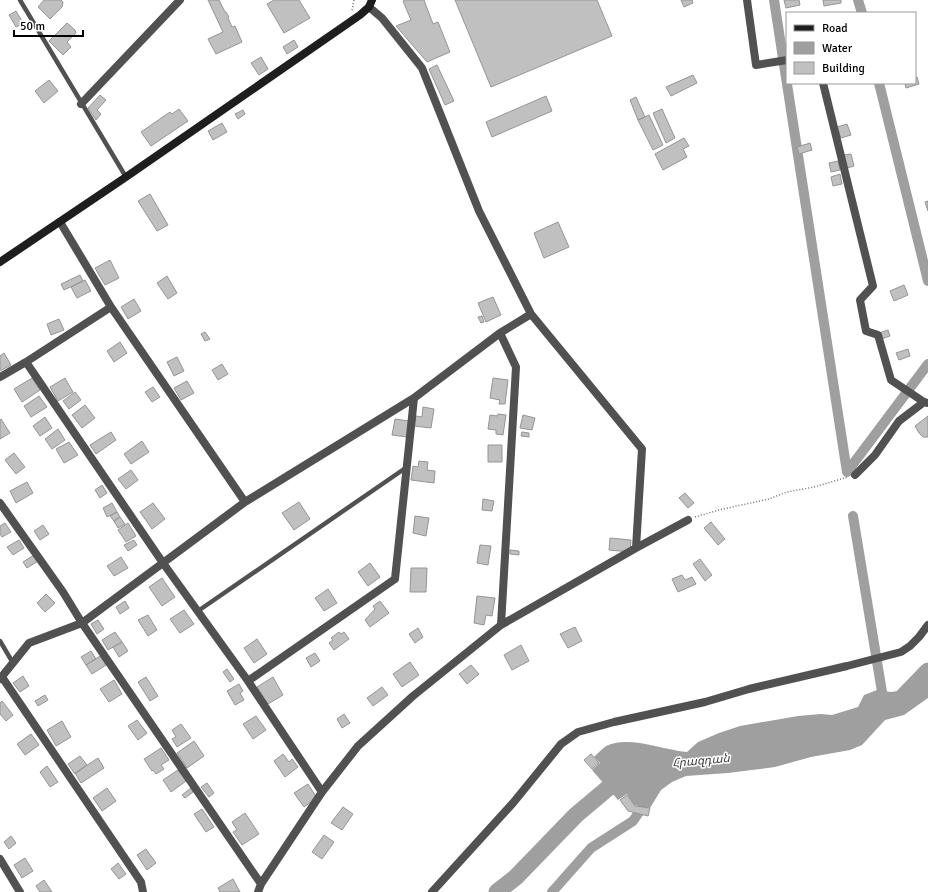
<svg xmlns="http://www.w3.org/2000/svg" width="928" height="892" font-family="Signika,'Noto Sans Armenian',sans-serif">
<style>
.water{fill:#9f9f9f}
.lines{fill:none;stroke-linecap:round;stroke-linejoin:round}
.canal{stroke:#9f9f9f;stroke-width:10}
.river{stroke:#9f9f9f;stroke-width:17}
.building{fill:#c0c0c0;stroke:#959595}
.path{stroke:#737373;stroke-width:1.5;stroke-dasharray:1 2;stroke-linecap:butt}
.lane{stroke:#515151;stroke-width:4.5}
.street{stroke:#515151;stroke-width:8}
.secondary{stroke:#1e1e1e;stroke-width:8}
.labels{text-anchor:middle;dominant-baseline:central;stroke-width:3;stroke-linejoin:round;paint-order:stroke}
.water-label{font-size:12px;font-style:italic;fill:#404040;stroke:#fff}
</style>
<rect width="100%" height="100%" fill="#fff"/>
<path class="water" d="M928,668v30l-24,17 -19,5 -23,25 -12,5 -39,7 -36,10 -47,6 -42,3 -14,6 -11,8 -11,18 -16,-3 -7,-11 -9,6 -26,-30 8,-7 -6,-6c4,-4 8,-8 12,-11 22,-11 57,4 81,6l11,-10 21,-9 21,-7 58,-10 23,-2 11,1 26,-8 6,-12 13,-5 14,2 13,-2 19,-10z"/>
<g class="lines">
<path class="canal" d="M774,0l73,472
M858,0l4,13
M879,83l49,198
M847,472l81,-108
M853,516l31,188
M552,892l39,-44 42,-27 13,-19"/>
<path class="river" d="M899,701l29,-30
M497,892l19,-15 60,-62 50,-42"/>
</g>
<path class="building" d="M44,0h17l2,2 -1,5 -12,12 -12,-12z
M208,0h11l6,12h1l3,5 -1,1 4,9 3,-1 7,16 -26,12 -8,-15 15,-7z
M274,0h25l11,18 -26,15 -17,-29z
M405,0h19l9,24 5,-2 12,30 -23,10 -31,-36 15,-6 -8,-19z
M455,0h142l15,36 -121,51z
M681,0h11l1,3 -9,4z
M784,0h15l1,5 -14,3z
M823,0h18v3l-17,3z
M16,11l7,12 -7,4 -7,-12z
M67,23l8,7 1,3 -9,9 4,5 -8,8 -14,-14z
M294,40l4,7 -11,7 -4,-7z
M261,57l7,12 -9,6 -8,-12z
M437,65l17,36 -9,4 -16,-36z
M693,75l4,8 -26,13 -5,-9z
M915,77h2l2,7 -13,4 -1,-5h10z
M49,80l9,11 -14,12 -9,-12z
M100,95l6,5 -9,10 4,4 -5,6 -8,-12z
M546,96l6,15 -60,26 -6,-15z
M636,97l9,20 -7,3 -8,-20z
M179,109l9,12 -37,25 -10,-14 29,-20 2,2z
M662,109l13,29 -9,5 -13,-30z
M243,110l2,4 -7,5 -3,-5z
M649,115l14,30 -10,5 -15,-30z
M222,123l5,9 -14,8 -5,-9z
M847,124l4,11 -10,3 -4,-11z
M684,138l5,8 -6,3 4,8 -24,13 -8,-16z
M810,143l2,7 -13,4 -2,-7z
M851,154l3,12 -7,2 -3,-13z
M838,161l2,9 -9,2 -2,-9z
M840,174l2,10 -9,2 -2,-9z
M150,194l18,31 -11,6 -19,-30z
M928,201v10l-3,-9z
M558,222l11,25 -25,11 -10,-25z
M110,260l9,18 -14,7 -10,-17z
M80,275l3,6 -19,9 -3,-6z
M167,276l10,17 -9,6 -11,-16z
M85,280l6,11 -14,7 -6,-11z
M904,285l4,10 -14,6 -4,-10z
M493,297l8,18 -15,7 -8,-19z
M134,299l7,12 -13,8 -7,-12z
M482,316l2,6 -3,1 -3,-6z
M59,319l5,11 -13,5 -4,-11z
M888,330l2,6 -9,3 -2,-6z
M205,332l5,7 -5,2 -4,-7z
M120,342l7,11 -13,9 -7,-11z
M908,349l2,7 -11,4 -3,-7z
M4,353l7,12 -11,6v-15z
M177,357l7,14 -10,5 -7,-14z
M222,364l6,10 -10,6 -6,-10z
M32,378l8,12 -18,12 -8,-13z
M65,378l8,14 -15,9 -8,-14z
M493,378l15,2 -3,24h-6l1,-4 -10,-2z
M187,381l7,12 -13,7 -7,-12z
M153,387l7,10 -8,5 -7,-10z
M75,392l6,8 -12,9 -6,-8z
M39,396l8,11 -16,10 -7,-11z
M85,405l10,13 -13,10 -10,-13z
M423,407l11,2 -3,19 -17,-2 2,-10 6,1z
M498,414l8,1 -3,20 -7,-1v-4l-8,-1 2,-14 7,1z
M523,415l12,3 -3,12 -12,-2z
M928,416v21h-5l-4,-4 -4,-7z
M45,417l7,11 -12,8 -7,-10z
M1,419l9,14 -10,6v-19z
M395,419l14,2 -2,16 -15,-2z
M58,429l7,11 -13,9 -7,-10z
M111,432l5,8 -20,14 -6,-9z
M522,432l7,1v4l-8,-1z
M142,441l7,11 -18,12 -7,-10z
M69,442l9,13 -14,8 -8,-14z
M488,445h14v17h-14z
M14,453l11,14 -9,7 -11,-14z
M419,461l9,1 -1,8 8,1 -1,12 -23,-3 2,-14 5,1z
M131,470l7,10 -12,9 -8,-10z
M27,482l6,11 -17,10 -6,-12z
M102,485l5,8 -7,5 -5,-8z
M685,493l9,10 -6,5 -9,-10z
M483,499l11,2 -2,10 -10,-1z
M299,502l11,17 -16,11 -12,-17z
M112,503l5,9 -10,5 -4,-9z
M153,503l12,16 -13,10 -12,-17z
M117,512l3,5 -6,4 -4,-5z
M415,516l14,2 -3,18 -13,-3z
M120,517l5,7 -7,4 -4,-7z
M711,522l14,17 -7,6 -14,-17z
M5,523l6,9 -9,5 -2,-3v-8z
M128,523l8,13 -10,6 -8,-12z
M43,525l6,9 -9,6 -6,-9z
M610,538l21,2 -1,12 -21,-2z
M19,540l5,8 -11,7 -6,-8z
M134,540l3,5 -9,6 -4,-6z
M480,545l11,1 -3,19 -11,-2z
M510,550l9,1v4l-9,-1z
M34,555l4,6 -11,7 -4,-6z
M121,557l7,11 -14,8 -7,-10z
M700,559l12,16 -7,6 -12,-17z
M370,563l10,14 -12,9 -10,-14z
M411,568h16l-1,24h-16z
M682,575l3,5 7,-3 4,7 -18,8 -6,-13z
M162,578l13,19 -13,9 -13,-19z
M328,589l9,14 -13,8 -9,-13z
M46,594l9,9 -10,9 -8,-9z
M477,596l18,2 -3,18 -6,-1 -2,10 -10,-2z
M125,601l4,7 -9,6 -4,-7z
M380,601l9,12 -19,14 -5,-7 10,-11 -2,-3z
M184,610l10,14 -14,9 -10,-14z
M148,615l9,15 -9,6 -10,-16z
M98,620l6,9 -7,5 -6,-10z
M575,627l7,14 -14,7 -8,-14z
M418,628l5,9 -8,6 -6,-9z
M115,632l7,10 -14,8 -6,-10z
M339,632l2,2 3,-2 5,7 -15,11 -5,-7 4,-3 -2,-2z
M257,639l10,15 -13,9 -10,-15z
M122,642l6,9 -9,6 -6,-10z
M521,645l8,16 -17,9 -8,-15z
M91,651l5,8 -10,6 -5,-8z
M315,653l5,8 -9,6 -5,-9z
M100,656l6,9 -14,9 -6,-9z
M410,662l9,13 -17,12 -9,-13z
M471,665l8,9 -12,10 -8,-10z
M227,669l7,10 -4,3 -7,-10z
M23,676l6,10 -9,6 -7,-9z
M146,677l12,19 -8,5 -12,-19z
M273,677l10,18 -15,9 -11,-17z
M114,680l8,14 -13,8 -9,-13z
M239,684l4,7 -3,2 4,7 -9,5 -8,-14z
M382,687l6,8 -15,11 -6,-8z
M45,695l3,5 -10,6 -3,-5z
M2,701l11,14 -7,6 -6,-7v-11z
M344,714l6,9 -8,5 -5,-9z
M256,716l10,14 -13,9 -10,-15z
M137,720l10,13 -9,7 -10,-14z
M62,721l9,16 -15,9 -9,-16z
M181,724l10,14 -14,9 -5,-8 4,-2 -4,-7z
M31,734l8,11 -14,10 -8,-11z
M194,741l10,15 -17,12 -10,-15z
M161,748l8,12 -8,5 3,4 -8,5 -3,-4 -1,1 -8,-12z
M283,754l6,8 3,-3 6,8 -13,10 -11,-16z
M591,754l8,9 -7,6 -8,-9z
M80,756l7,9 -12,9 -7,-10z
M98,758l6,10 -23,15 -6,-10z
M47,766l11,16 -8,5 -10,-15z
M178,770l8,11 -15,11 -8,-12z
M207,783l7,10 -5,4 -8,-10z
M308,784l9,14 -13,9 -10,-14z
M107,788l9,13 -14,10 -9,-13z
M191,788l2,4 -8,6 -3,-3z
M627,795l8,11 15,2 -2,8 -20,-5 -8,-11z
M343,807l10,7 -11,16 -11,-7z
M202,809l12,18 -8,5 -12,-18z
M245,813l14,21 -17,11 -9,-13 4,-2 -5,-8z
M324,835l10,7 -12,17 -10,-7z
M11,836l5,7 -7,6 -5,-7z
M146,849l10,14 -9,7 -10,-15z
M25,858l8,13 -11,7 -8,-13z
M118,863l8,11 -7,5 -8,-10z
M233,879l7,13h-20l-2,-4z
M44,880l8,12h-12l-4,-6z"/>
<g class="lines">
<path class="path" d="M352,10l2,-10
M695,517l24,-7 50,-11 18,-7 27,-5 34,-10"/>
<path class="lane" d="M20,0l106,177
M198,611l209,-144
M0,641l13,22"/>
<path class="street" d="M747,0l9,65 31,-5
M823,83l50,203 -13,14 6,31 12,4 13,45 33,22
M81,104l99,-104
M60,222l51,85 -85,55 137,201 85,118 74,111
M111,307l134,195
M0,377l26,-15
M855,475l20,-20 24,-34 25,-19 4,1
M0,503l63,89 19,31 179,261 61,-92 36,-46 55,-50 88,-71 15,-258 -16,-34
M636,548l52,-28
M501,625l135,-77 6,-99 -111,-135
M2,677l139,205 2,10
M0,679l29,-36 53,-20 163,-121 169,-104 86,-65 31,-19 -52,-103 -57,-143 -40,-50 -13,-11
M248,681l147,-102 19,-181
M0,859l20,33
M258,892l3,-8
M432,892l81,-89 48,-59 17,-12 36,-10 91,-20 44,-13 98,-23 54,-14 9,-6 9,-9 9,-12"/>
<path class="secondary" d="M0,262l126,-85 234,-162 9,-8 3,-7"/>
</g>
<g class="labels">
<g class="water-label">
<text transform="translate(701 761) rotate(-5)">Հրազդան</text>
</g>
</g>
<rect x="786" y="12" width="130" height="72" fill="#ffffff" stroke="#999999"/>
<rect x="794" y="25" width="20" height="6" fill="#1e1e1e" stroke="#999999"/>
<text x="822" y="32" font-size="12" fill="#000000">Road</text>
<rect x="794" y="42" width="20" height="12" fill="#9f9f9f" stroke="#999999"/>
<text x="822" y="52" font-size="12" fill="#000000">Water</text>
<rect x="794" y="62" width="20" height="12" fill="#c0c0c0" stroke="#999999"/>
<text x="822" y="72" font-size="12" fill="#000000">Building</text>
<path d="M14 30v6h69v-6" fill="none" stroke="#000000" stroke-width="2"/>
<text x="20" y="30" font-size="12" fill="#000000" stroke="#ffffff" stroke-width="3" paint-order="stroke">50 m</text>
</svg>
